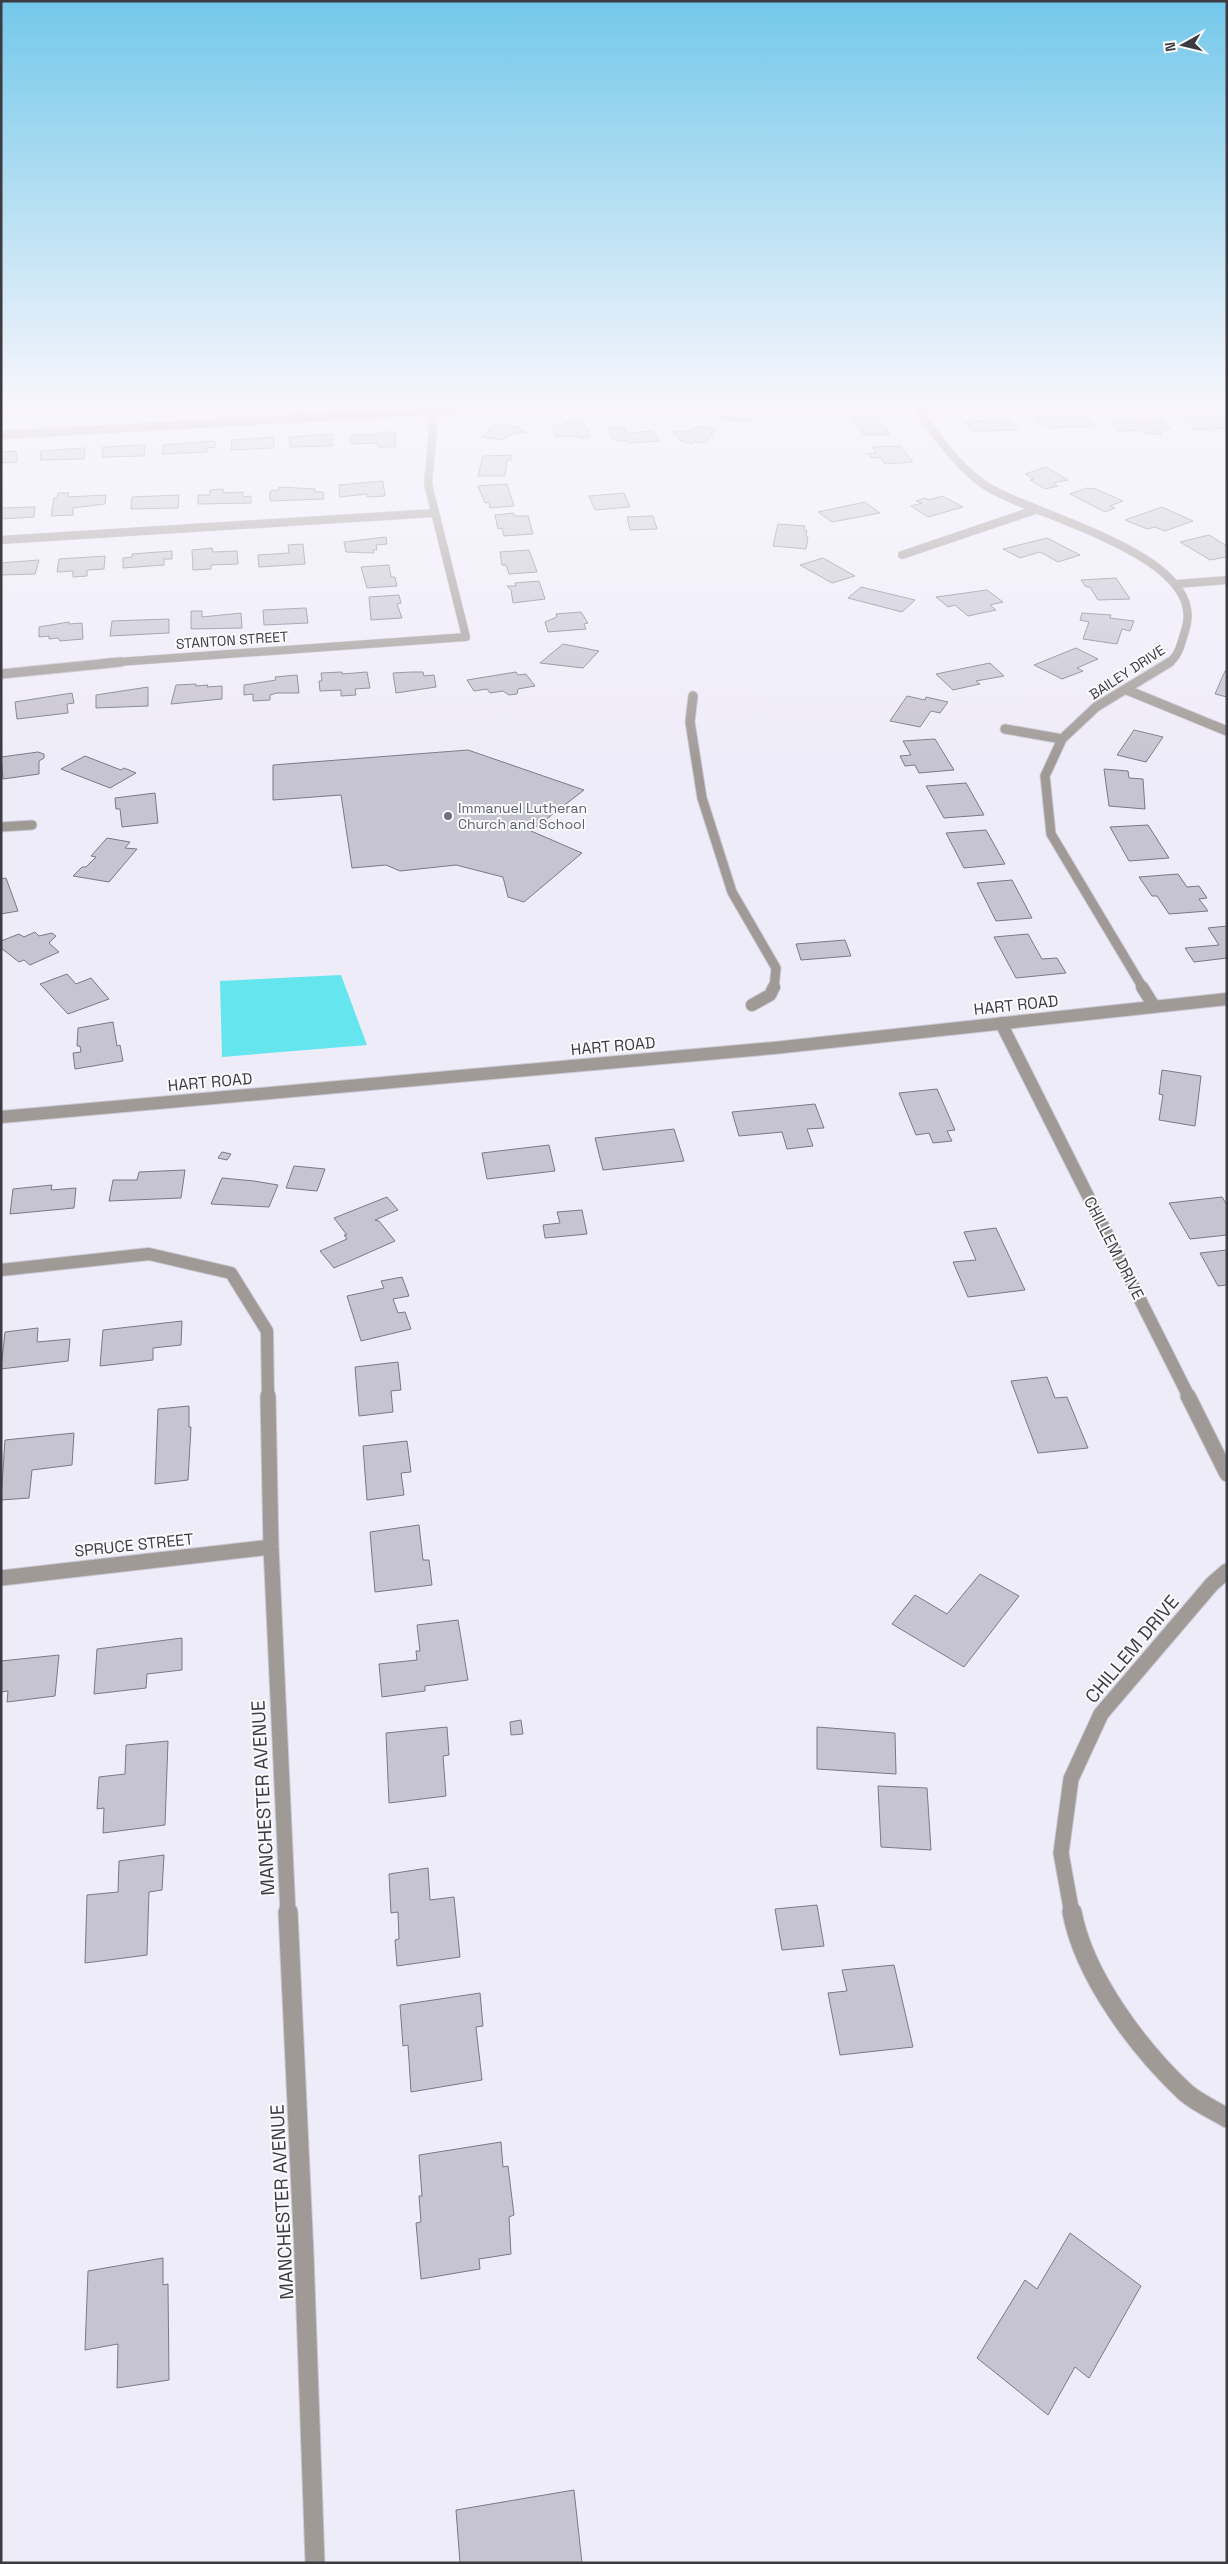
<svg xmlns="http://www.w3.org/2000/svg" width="1228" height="2564" font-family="'Space Grotesk',sans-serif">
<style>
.water{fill:#65e5ed}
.building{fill:#c7c4d1;stroke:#7b7985}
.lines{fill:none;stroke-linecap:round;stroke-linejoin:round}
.minor-far4-casing{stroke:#cbc9d4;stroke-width:9}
.minor-far3-casing{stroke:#cbc9d4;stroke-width:11}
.minor-far2-casing{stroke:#cbc9d4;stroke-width:14}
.minor-far1-casing{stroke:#cbc9d4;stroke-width:17}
.minor-casing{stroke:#cbc9d4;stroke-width:21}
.minor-far4{stroke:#a09a97;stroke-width:8}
.minor-far3{stroke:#a09a97;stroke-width:9}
.minor-far2{stroke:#a09a97;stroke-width:12}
.minor-far1{stroke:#a09a97;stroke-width:15}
.minor{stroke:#a09a97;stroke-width:19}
.worship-dot{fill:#6b7280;stroke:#fbfbfe;stroke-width:2}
.labels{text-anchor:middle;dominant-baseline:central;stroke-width:4;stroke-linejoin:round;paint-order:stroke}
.far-street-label{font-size:14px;fill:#3c3b41;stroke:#fbfbfe}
.far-worship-label{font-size:14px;fill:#5b616d;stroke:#fbfbfe;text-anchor:start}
.street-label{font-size:16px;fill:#3c3b41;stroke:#fbfbfe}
.near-street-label{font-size:19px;fill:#3c3b41;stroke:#fbfbfe}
</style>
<rect width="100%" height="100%" fill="#efecf9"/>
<path class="water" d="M341,975l26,70 -145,12 -2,-76z"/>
<path class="building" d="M40,405h40l-1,8 -16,1 -25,-1z
M96,405h33v5h-33z
M157,405h41v1l-30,1z
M839,405h30l4,5 -29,2z
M11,406l-2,11h-8v-10z
M739,407l20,3 -10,11 -30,-2 12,-11z
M1086,416l8,10 -44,2 -3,-4h-7l-6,-7z
M877,417l13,18h-26l-12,-17z
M1227,417v11l-33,2 -9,-11z
M1009,420l9,10 -47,1 -6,-9z
M1162,420l8,9h-12l4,5h-16l-4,-4 -23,1 -8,-10z
M584,421l6,14h-2l1,3h-10l-1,-2 -22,1 -4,-11 14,-1 -1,-3z
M499,424l21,3 -2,2 8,3 -15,2 -9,6 -19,-3 8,-10z
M700,426l16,4 -7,4 5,1 -12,8 -6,-2 -4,3 -13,-4 -6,-8 18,-1z
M625,427l2,6 25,-2 7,10 -31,2 -1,-2h-10l-1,-2h-3l-5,-11z
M379,432h17l-1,15h-17v-4l-28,1 1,-9 28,-1z
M332,434v12l-42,1v-10z
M274,437v11l-43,2 1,-10z
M215,441v6l-8,1v4l-45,2 1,-9z
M145,445l-1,11 -42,1 1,-10z
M900,446l13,16 -28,2 -5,-7 -9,1 -3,-4 8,-1 -4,-6z
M85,448l-1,11 -44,1 1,-9z
M16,451l1,11 -16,1v-11z
M511,455v5h-4l-2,16h-27l5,-20z
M1046,467l22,13 -15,3 5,3 -13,3 -15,-9 4,-1 -9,-5z
M383,481l2,15 -18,1v-3l-27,3 -1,-12z
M507,484l7,22 -24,2 -1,-6 -4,1 -7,-17z
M279,487l36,2v3h8l1,7 -54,2v-10l9,-1z
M1087,488l9,1 27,12 -13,5 5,2 -10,4 -35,-18z
M223,489v4l20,-1v5l8,-1v7l-53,1v-9h12v-5z
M58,493h11l-1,4 38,-2 -1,9 -32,4v7l-22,1 3,-18 3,-1z
M624,493l6,14 -35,3 -6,-14z
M179,495l-1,13 -47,1 1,-12z
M942,496l21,11 -35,10 -17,-11 11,-3 -6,-2 8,-3 5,2z
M865,502l15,11 -48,9 -14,-10z
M35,507l-1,10 -33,2v-11z
M1162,507l31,14 -28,10 -10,-4 -8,2 -22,-9z
M514,513v3h14l5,18 -29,2 -2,-8 -4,1 -3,-14z
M653,516l4,13 -27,1 -3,-13z
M778,524l27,2 -1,4 3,1 -1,5 2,1 -2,12 -33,-3z
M1209,535l18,11v11l-17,3 -30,-18z
M386,537l1,7 -11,1 1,5h-4l1,3 -28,-1 -2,-10z
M1047,538l33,17 -22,7 -18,-10 -20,6 -17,-9z
M303,544l2,20 -46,3 -1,-12 31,-2 -1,-8z
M212,548l1,4 24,-1 1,13 -27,1v4l-18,1 -1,-20z
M529,550l8,22 -28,2 -3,-9h-4l-2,-13z
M172,551v8h-8v6l-41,3v-10l9,-1v-3z
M105,556l-1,13 -17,1v6l-14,1v-6l-16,1 2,-13z
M823,558l32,18 -23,7 -32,-18z
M39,560l-4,14 -34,1v-12z
M389,565l2,12h4l2,9 -30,2 -6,-21z
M1116,578l14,21 -32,1 -8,-13h-4l-5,-7z
M539,581l6,18 -32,4 -2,-13 -4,-4h9l-1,-3z
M861,587l54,13 -13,12 -54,-14z
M987,590l16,12 -13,3 6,5 -28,6 -13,-11 -7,2 -12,-10z
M399,595l2,8 -4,1 5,14 -31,2 -2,-23z
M306,608l2,15 -44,2 -1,-15z
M191,611h11v6l39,-4 1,15 -51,1z
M581,612l7,11 -4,1 2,5 -38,3 -3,-10 12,-5 -1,-3z
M1082,613l29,2 -1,3 24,3 -4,10 -8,-2 -5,15 -34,-5 6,-17 -9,-2z
M169,619v14l-59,3 2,-15z
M69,622v2l13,-1 1,16 -23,2 -2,-3 -9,1v-3l-10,1v-10z
M563,644l36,7 -16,17 -43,-5z
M1076,648l22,11 -21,9 6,3 -21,8 -28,-14z
M990,663l14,13 -28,5 4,3 -27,6 -17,-16z
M1225,671l2,1v25l-12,-3z
M342,672v2l25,-2 3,16 -15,1 1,6 -15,1v-6l-21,1 -1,-10h3l-1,-8z
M412,672h11l1,4 10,-1 2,12 -40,6 -3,-20z
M516,672l2,3 8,-1 9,12 -17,3 -1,5 -8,1 -6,-4 -13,2 -3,-4 -13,2 -7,-11z
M297,675l2,18h-22l-7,2v5l-17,1v-7l-9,1v-10l32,-5 -1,-3z
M196,684v2l12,-1 -1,2 15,-1v13l-51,5 5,-19z
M148,687v19l-52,2v-13z
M72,693l2,10 -7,1 1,9 -51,6 -2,-17z
M907,696l18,4 1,-3 22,5 -8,11 -9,-2 -11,16 -30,-6z
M1134,730l29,7 -17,25 -29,-7z
M935,739l19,31 -35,3 -4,-8 -10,1 -5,-10 11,-1 -8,-14z
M468,750l116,40 -53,41 51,22 -58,49 -16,-5 -5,-20 -47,-12 -56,6 -14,-6 -34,3 -11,-73 -68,5v-35z
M38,752l6,2v4l-5,3v13l-36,5 -2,-22z
M85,756l36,14 3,-2 12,5 -26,15 -49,-19z
M1104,769l24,2 1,7 14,1 2,30 -36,-3z
M966,783l18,32 -40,3 -18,-32z
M155,793l3,30 -36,4 -2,-18h-4l-1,-11z
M1148,825l21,33 -40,3 -19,-34z
M986,830l19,34 -41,4 -18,-35z
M107,838l23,4 -5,6 12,1 -28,33 -36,-6 9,-9h4l10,-10 -5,-1z
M1178,874l9,13 12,-1 8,12 -8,1 9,12 -39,3 -12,-18h-5l-13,-19z
M6,878l12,33 -17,3v-35z
M1012,880l20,38 -36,3 -19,-38z
M1227,926v32l-33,4 -9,-14 34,-3 -11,-17z
M35,932l4,4 13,-3 4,3 -7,7 10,9 -29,13 -6,-5 -5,2 -18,-14v-7l18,-7 5,3z
M1028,934l14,25 15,-1 9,15 -50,5 -22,-41z
M845,940l6,16 -50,4 -5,-16z
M67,974l9,10 15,-6 18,21 -41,15 -28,-30z
M113,1022l4,24 3,-1 3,16 -48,8 -2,-16 8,-1 -1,-6h-3l1,-18z
M1162,1070l39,6 -6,50 -36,-6 4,-25 -4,-1z
M937,1089l18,41 -8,1 5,10 -19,2 -4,-10 -13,2 -17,-42z
M815,1104l9,24 -17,1 6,17 -26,3 -5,-17 -43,4 -7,-24z
M674,1129l10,32 -81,9 -8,-32z
M549,1145l6,26 -68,8 -5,-26z
M222,1152l9,2 -4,6 -9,-2z
M294,1166l31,3 -8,22 -31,-3z
M185,1170l-4,28 -72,3 4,-21h24l2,-8z
M222,1178l32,3 24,4 -9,22 -58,-3z
M52,1185l-1,5 25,-2 -2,20 -64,6 3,-25z
M387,1197l11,13 -23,10 4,1 16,20 -61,27 -14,-17 27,-12 -3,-4h3l-13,-17z
M1222,1197l5,8v30l-37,4 -21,-36z
M582,1210l5,24 -42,4 -2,-13 17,-2 -3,-11z
M996,1228l29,62 -57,7 -15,-35 23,-2 -12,-28z
M1227,1250v35l-9,1 -18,-33z
M402,1277l7,19 -16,3 5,14 7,-1 6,17 -50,12 -14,-45 37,-8 -3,-7z
M182,1321l-1,24 -28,3v12l-53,6 3,-36z
M38,1328l-1,14 33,-3 -2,22 -67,8 4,-37z
M398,1362l3,28 -10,1 2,21 -34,4 -4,-49z
M1047,1377l8,21 12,-1 21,51 -50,5 -27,-72z
M189,1406v21h2l-3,53 -33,4 3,-75z
M74,1433l-2,32 -40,5 -3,28 -28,2 4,-60z
M407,1441l4,31 -10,1 3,22 -37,5 -4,-54z
M419,1525l4,35h6l3,25 -57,7 -5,-60z
M980,1574l39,22 -55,71 -72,-43 23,-29 32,19z
M458,1620l10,60 -43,6v5l-43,6 -3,-33 38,-4 -1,-9h4l-3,-26z
M182,1638v32l-35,4 -1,14 -52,6 3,-45z
M59,1655l-4,41 -48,6 1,-11 -7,1v-31z
M521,1720l2,14 -12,1 -1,-13z
M447,1727l2,28 -6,1 3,40 -57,7 -3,-70z
M817,1727l78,6 1,41 -79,-5z
M168,1741l-3,84 -62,8 1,-25 -7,1 2,-32 26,-3 1,-29z
M878,1786l49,2 4,62 -50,-3z
M164,1855l-2,35 -13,2 -2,63 -62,8 2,-68 31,-3 1,-31z
M428,1868l2,32 24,-3 6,60 -63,9 -2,-26 4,-1 -1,-27 -7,1 -2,-39z
M817,1905l7,41 -42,4 -7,-41z
M894,1965l19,82 -73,8 -12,-62 19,-2 -5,-21z
M480,1993l3,33 -7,1 6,53 -71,12 -3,-47 -5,1 -3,-41z
M501,2142l2,25 5,-1 6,49 -5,2 2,37 -32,5 1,10 -59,10 -5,-56 5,-1 -2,-26h3l-3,-41z
M1070,2233l71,53 -52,92 -14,-11 -27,48 -71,-57 48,-78 12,9z
M163,2258v27l5,-1 1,96 -52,8 1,-44 -33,6 3,-79z
M574,2490l8,73h-122l-4,-53z"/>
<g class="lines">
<g class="minor-far4-casing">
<path id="minor-far4" d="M299,405l2,14
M643,405l8,1
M925,405l1,5 -5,3 1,4c19,24 36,49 61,67 46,32 229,70 202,147 -4,12 -6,26 -17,32
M926,410l20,-5
M1,435l535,-30
M1,540l433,-27
M902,555l133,-45
M1177,584l50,-4
M104,663l362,-26 -38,-153 5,-54 -2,-19"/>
</g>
<g class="minor-far3-casing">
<path id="minor-far3" d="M1,674l120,-12
M1127,690l100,41
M693,696l-3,26 12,76 30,94 44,76 -2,20
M1005,729l57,10
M1,827l31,-2
M1143,988l-92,-154 -6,-58 17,-37 34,-32 74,-45"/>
</g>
<g class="minor-far2-casing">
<path id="minor-far2" d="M1142,987l12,19
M752,1005l18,-10 4,-8
M1001,1023l188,374
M1,1117l773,-69 453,-49
M1,1270l148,-16 82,19 36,58 1,66"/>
</g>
<g class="minor-far1-casing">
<path id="minor-far1" d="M268,1396l3,151 17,367
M1188,1396l39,78
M1,1578l270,-31
M1072,1914l-11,-61 10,-74 30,-65 111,-130 15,-13"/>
</g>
<g class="minor-casing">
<path id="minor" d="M288,1912l16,342 11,309
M1072,1912c12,64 66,136 113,180 11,10 29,18 42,26"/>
</g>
<use href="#minor-far4" class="minor-far4"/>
<use href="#minor-far3" class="minor-far3"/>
<use href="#minor-far2" class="minor-far2"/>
<use href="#minor-far1" class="minor-far1"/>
<use href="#minor" class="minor"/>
</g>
<linearGradient id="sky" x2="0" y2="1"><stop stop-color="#73c8ea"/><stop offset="0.53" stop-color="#f8f6fc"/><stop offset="1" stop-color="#f8f6fc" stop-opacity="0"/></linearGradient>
<rect width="1228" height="764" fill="url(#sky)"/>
<circle class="worship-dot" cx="448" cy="816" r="5"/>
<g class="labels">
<g class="far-street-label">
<text transform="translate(232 640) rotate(-4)">STANTON STREET</text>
<text transform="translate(1127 672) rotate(-33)">BAILEY DRIVE</text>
</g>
<g class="far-worship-label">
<text x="458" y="808">Immanuel Lutheran<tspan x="458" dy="16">Church and School</tspan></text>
</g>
<g class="street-label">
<text transform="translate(1016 1005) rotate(-6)">HART ROAD</text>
<text transform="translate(613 1046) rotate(-5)">HART ROAD</text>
<text transform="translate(210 1082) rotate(-5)">HART ROAD</text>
<text transform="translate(1114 1248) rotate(63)">CHILLEM DRIVE</text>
<text transform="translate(134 1545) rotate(-6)">SPRUCE STREET</text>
</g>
<g class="near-street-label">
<text transform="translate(1132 1649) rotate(-50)">CHILLEM DRIVE</text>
<text transform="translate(263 1798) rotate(-93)">MANCHESTER AVENUE</text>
<text transform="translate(282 2202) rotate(-93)">MANCHESTER AVENUE</text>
</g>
</g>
<rect width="1228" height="2564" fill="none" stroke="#3c3b41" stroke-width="5"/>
<g transform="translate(1183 45) rotate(262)" stroke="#fbfbfe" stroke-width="4" paint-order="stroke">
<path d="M0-4L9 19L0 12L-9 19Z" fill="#3c3b41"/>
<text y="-8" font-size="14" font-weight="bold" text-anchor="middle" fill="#3c3b41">N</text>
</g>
</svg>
